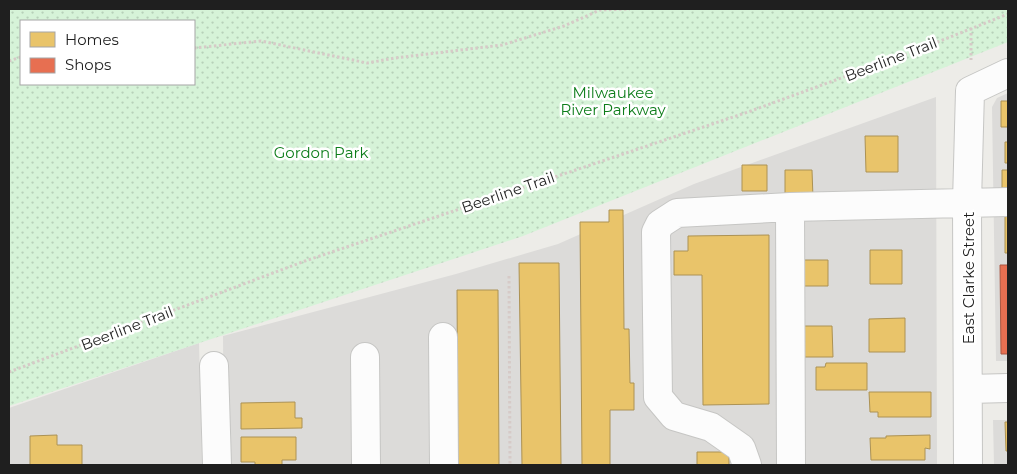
<svg xmlns="http://www.w3.org/2000/svg" width="1017" height="474" font-family="Montserrat,sans-serif">
<style>
.residential{fill:#dcdbd9}
.park{fill:url(#park-dots);fill-rule:evenodd}
.homes{fill:#e9c46a;stroke:#ac9254}
.shops{fill:#e76f51;stroke:#ab5742}
.lines{fill:none;stroke-linecap:round;stroke-linejoin:round}
.minor-casing{stroke:#c6c6c4;stroke-width:30}
.path{stroke:#d6cac7;stroke-width:3;stroke-dasharray:2.5 2.5;stroke-linecap:butt}
.minor{stroke:#fcfcfc;stroke-width:28}
.labels{text-anchor:middle;dominant-baseline:central;stroke-width:5;stroke-linejoin:round;paint-order:stroke}
.street-label{font-size:15px;fill:#1f1f1f;stroke:#fff}
.park-label{font-size:15px;fill:#0d7d1a;stroke:#fff}
</style>
<defs>
<pattern id="park-dots" width="8" height="8" patternUnits="userSpaceOnUse" patternTransform="scale(1.25)"><rect width="8" height="8" fill="#d6f3d8"/><path d="M2 2h.1M6 6h.1" fill="none" stroke="#b7d0b9" stroke-width="1.8" stroke-linecap="round"/></pattern>
</defs>
<rect width="100%" height="100%" fill="#edece8"/>
<path class="residential" d="M1008,93v268h-12l-4,-254 5,-9z
M936,97l1,368h-713l-1,-129 233,-62 102,-30 136,-60z
M199,343l3,122h-193v-57z
M993,420h15v45h-14z"/>
<path class="park" d="M9,9h999v33l-485,194 -514,170zM21,21h173v63h-173z"/>
<path class="homes" d="M1001,101h7v26h-7z
M865,136h33v36h-32z
M1005,142h3v21h-3z
M742,165h25v26h-25z
M785,170h27l1,28 -28,1z
M1002,170h6v30h-6z
M609,210h14l1,119h5l1,54h4v27h-24v55h-28l-2,-243h29z
M1005,216h3v37h-3z
M769,235v169l-66,1 -1,-130h-28v-24h14v-15z
M870,250h32v34h-32z
M801,260h27v26h-26z
M519,263h40l2,202h-39z
M457,290h41l1,175h-41z
M905,318v34h-36v-33z
M803,326h29l1,31h-30z
M826,363h41v27h-51v-23h9z
M869,392h62v25h-53v-5h-8z
M295,402v16h7v10l-61,1v-26z
M1005,422h3v29h-2z
M57,435v10h25v20h-52v-29z
M930,435v14l-5,-1v12h-54l-1,-22h16v-2z
M241,437h55v23h-14v5h-27v-3h-14z
M697,452h32v13h-32z"/>
<path class="shops" d="M1000,265h8v89h-7z"/>
<g class="lines">
<g class="minor-casing">
<path id="minor" d="M443,337l1,128
M365,357l1,108
M214,366l3,99
M969,389l39,-1
M747,465l-6,-17 -30,-21 -37,-11 -16,-19 -2,-165 4,-8 17,-11 113,-6
M791,465l-1,-258 218,-5
M968,465l-1,-263 3,-111 38,-18"/>
</g>
<path class="path" d="M971,28v32
M194,48l67,-7 106,22 28,-5 107,-13 62,-19 36,-16 30,-1
M9,61l12,-4
M509,276l1,189
M9,372l296,-111 443,-149 167,-61 93,-37"/>
<use href="#minor" class="minor"/>
</g>
<g class="labels">
<g class="street-label">
<text transform="translate(891 59) rotate(-21)">Beerline Trail</text>
<text transform="translate(508 192) rotate(-19)">Beerline Trail</text>
<text transform="translate(968 278) rotate(-90)">East Clarke Street</text>
<text transform="translate(127 328) rotate(-21)">Beerline Trail</text>
</g>
<g class="park-label">
<text x="613" y="92">Milwaukee<tspan x="613" dy="17">River Parkway</tspan></text>
<text x="321" y="152">Gordon Park</text>
</g>
</g>
<rect width="1017" height="474" fill="none" stroke="#1f1f1f" stroke-width="20"/>
<rect x="20" y="20" width="175" height="65" fill="#ffffff" stroke="#a5a5a5"/>
<rect x="30" y="32" width="25" height="15" fill="#e9c46a" stroke="#a5a5a5"/>
<text x="65" y="45" font-size="15" fill="#1f1f1f">Homes</text>
<rect x="30" y="58" width="25" height="15" fill="#e76f51" stroke="#a5a5a5"/>
<text x="65" y="70" font-size="15" fill="#1f1f1f">Shops</text>
</svg>
